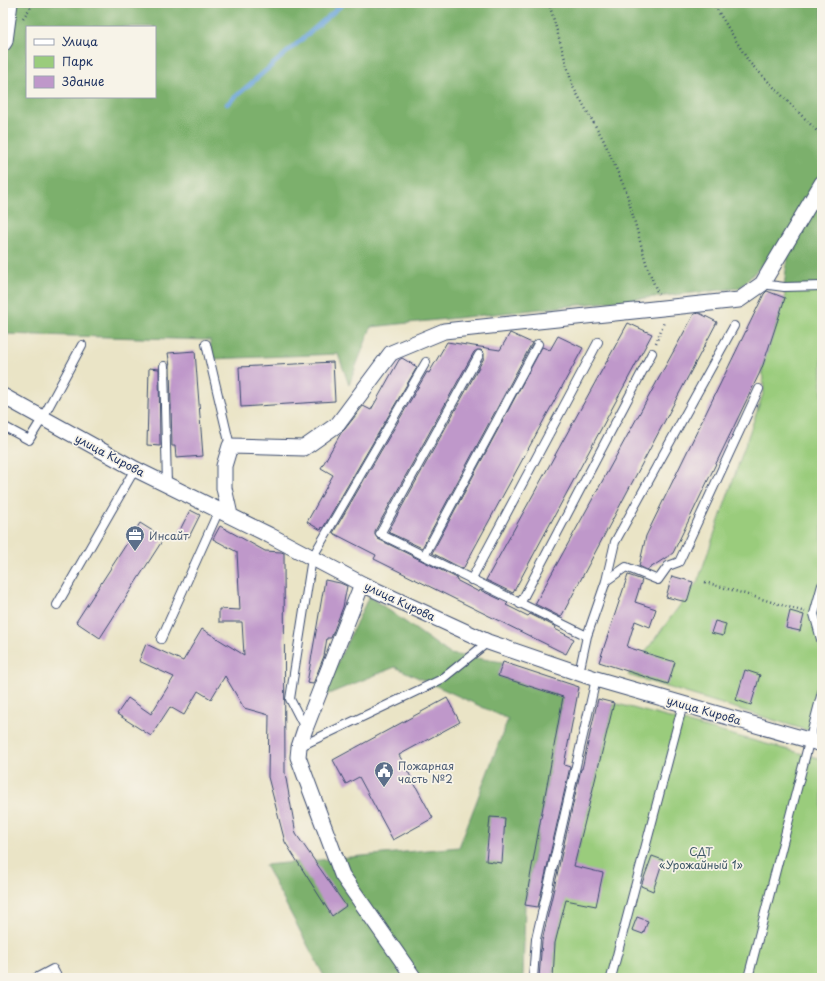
<svg xmlns="http://www.w3.org/2000/svg" width="825" height="981" font-family="'Playpen Sans',sans-serif">
<style>
.green{fill:#9acc7c;stroke:#5a7e6d}
.forest{fill:#7bb06c;stroke:#4b7065;fill-rule:evenodd}
.lines{fill:none;stroke-linecap:round;stroke-linejoin:round}
.stream{stroke:#6ba4da;stroke-width:4.5}
.building{fill:#bf98ca}
.lane-casing{stroke:#3a4a6e;stroke-width:10}
.street-casing{stroke:#3a4a6e;stroke-width:17}
.path{stroke:#3a4a6e;stroke-width:2.5;stroke-dasharray:1 3;stroke-linecap:butt}
.lane{stroke:#fff;stroke-width:8}
.street{stroke:#fff;stroke-width:15}
.labels{text-anchor:middle;dominant-baseline:central;stroke-width:3.5;stroke-linejoin:round;paint-order:stroke}
.street-label{font-size:11px;fill:#1b2f5e;stroke:#f7f3e8}
.service-label{font-size:11px;fill:#4e5e75;stroke:#f7f3e8;text-anchor:start}
.park-label{font-size:11px;fill:#3b5666;stroke:#f7f3e8}
</style>
<rect width="100%" height="100%" fill="#f7f3e8"/>
<filter id="ink" filterUnits="userSpaceOnUse"><feTurbulence type="fractalNoise" baseFrequency=".025" numOctaves="2"/><feDisplacementMap in="SourceGraphic" scale="8" xChannelSelector="R" yChannelSelector="G"/><feConvolveMatrix kernelMatrix="1 2 1 2 8 2 1 2 1" color-interpolation-filters="sRGB"/></filter>
<filter id="wash" filterUnits="userSpaceOnUse"><feTurbulence type="fractalNoise" baseFrequency=".012" numOctaves="4" result="noise"/><feDisplacementMap in="SourceGraphic" scale="16" xChannelSelector="R" yChannelSelector="G"/><feGaussianBlur stdDeviation="0.9" result="paint"/><feColorMatrix in="noise" values="0 0 0 0 0 0 0 0 0 0 0 0 0 0 0 0 0 1.4 0 .05"/><feComposite in="paint" operator="in"/></filter>
<g filter="url(#wash)">
<rect width="100%" height="100%" fill="#eae4c6"/>
<path class="green" d="M822,286v449l-194,-60 70,-94 66,-190 -2,-23 23,-70 -1,-11z
M614,703l208,56v219h-269l2,-35z"/>
<path class="forest" d="M3,3h819v283l-38,1 6,-51 -50,52 -369,39 -22,58 -11,-31 -127,5 -1,-19 -207,-6zM27,27h128v70h-128z
M369,596l81,58 53,8 -5,14 65,21 -38,208 -2,73h-198l-60,-113 194,-18 49,-128 -113,-52 -74,30z"/>
<g class="lines">
<path class="stream" d="M227,104l117,-101"/>
</g>
<g id="blocks">
<path class="building" d="M767,291l18,7 -23,70 -89,185 -26,17 -8,-4 7,-30 118,-242z
M699,313l18,9 -156,295 -26,-13 159,-290z
M628,323l24,11 -139,259 -27,-13z
M510,333l22,10 -110,205 -34,-16 96,-174v-5l-3,-3h-4l-3,2 -99,179v4l3,4 79,39 -1,2 23,12 1,-2 28,13 -2,2 22,11 2,-2 26,13 -1,2 19,10 -8,15 -192,-95 2,-4 -43,-22 94,-161 2,1 18,-31 53,8z
M558,336l25,12 -120,221 -31,-16 110,-206 8,3z
M195,351l8,105 -27,2 -1,-12h-3l-2,-80 -2,-13z
M402,358l15,9 -94,161 -1,-1 -1,3 -14,-8 26,-47 -12,-7 20,-35 4,-4 18,-23 8,4 28,-50z
M333,362l2,39 -94,6 -2,-40z
M149,368l10,1 1,77 -13,-1z
M190,510l10,5 -11,22 -10,-5z
M140,523l24,15 -64,100 -24,-16z
M220,526l45,25 16,1 3,1 1,220 11,61 50,72 -14,10 -47,-74 -17,-65 1,-62 -25,-7 -19,-32 -14,23 -13,-8 -14,24 -14,-8 -19,29 -34,-22 11,-16 23,16 23,-37 -35,-16 7,-17 37,17 19,-32 42,26 -2,-33h-23v-13l21,1 -3,-58 -24,-13z
M628,575l14,5 -7,22 21,7 -6,18 -15,-6 -8,26 48,15 -7,22 -69,-22z
M672,576l21,6 -6,20 -21,-5z
M325,580l15,3 7,3 -4,21 -12,31h-4l-3,18 -11,28 -6,-1z
M790,611l14,4 -4,16 -14,-3z
M715,621l11,3 -3,12 -12,-3z
M503,662l76,25 -15,78 6,2 -32,140 -13,-2 38,-208 -65,-21z
M745,670l15,5 -9,30 -15,-5z
M447,698l13,24 -61,33 34,63 -40,22 -34,-63 -13,7 -13,-24z
M598,699l16,4 -40,163 29,7 -7,33 -30,-6 -11,43 -2,35h-14l3,-37 39,-172h1z
M490,817l15,1 -3,45 -16,-2z
M652,856l11,4 -10,31 -12,-5z
M637,917l11,4 -5,13 -11,-4z"/>
</g>
</g>
<g filter="url(#ink)">
<use href="#blocks" fill-opacity="0" stroke="#3a4a6e" stroke-width="1"/>
<g class="lines">
<g class="lane-casing">
<path id="lane" d="M762,284l22,3 38,-1
M206,344l24,102
M479,355l-99,179 207,102
M164,366l3,119
M3,426l26,14 13,-21 40,-74
M424,556l114,-212
M471,580l127,-238
M606,581l20,-14 32,13 10,-14 11,-4 80,-173
M822,585l-8,29 8,29
M520,604l132,-251
M57,605l78,-136
M161,639l58,-129
M579,673l8,-37 19,-55 9,-39 119,-216
M305,728l-15,-29 22,-141 114,-196
M299,747l143,-68 46,-37
M36,978l17,-9 5,9
M533,978l3,-39 60,-260
M611,978l72,-274
M748,978l74,-286"/>
</g>
<g class="street-casing">
<path id="street" d="M3,44l2,-3 5,-38
M3,396l132,73 134,66 93,49 126,58 108,37 226,65
M230,515l-6,-27v-22l6,-20 74,2 34,-24 53,-71 53,-22 295,-31 23,-16 60,-101
M362,584l-57,145 -6,18 -1,10 44,118 72,103"/>
</g>
<path class="path" d="M549,3l24,84 30,52 23,52 21,75 11,28
M713,3l36,59 73,74
M23,18l11,-15
M656,343l8,-21
M705,582l100,30"/>
<use href="#lane" class="lane"/>
<use href="#street" class="street"/>
</g>
</g>
<defs>
<g id="office-pin" transform="scale(1)"><path d="M0 17L-7.5 6A9.5 9.5 0 1 1 7.5 6Z" fill="#5c6f8a" stroke="#f7f3e8"/><path d="M-6-3h4V-5.5h4V-3h4V5H-6ZM-1-4.5V-3h2v-1.5ZM-6 0V1H6V0Z" fill="#fff"/></g>
<g id="civic-pin" transform="scale(1)"><path d="M0 17L-7.5 6A9.5 9.5 0 1 1 7.5 6Z" fill="#5c6f8a" stroke="#f7f3e8"/><path d="M-.6-6.5H3V-4.5H.6V-3L4-1V1h2V6H-6V1h2V-1L-.6-3ZM-1.2 2.5V6h2.4V2.5Z" fill="#fff"/></g>
</defs>
<g fill-rule="evenodd">
<use href="#office-pin" x="135" y="535"/>
<use href="#civic-pin" x="384" y="771"/>
</g>
<g class="labels">
<g class="street-label">
<text transform="translate(110 455) rotate(28)">улица Кирова</text>
<text transform="translate(400 601) rotate(25)">улица Кирова</text>
<text transform="translate(704 710) rotate(16)">улица Кирова</text>
</g>
<g class="service-label">
<text x="149" y="535">Инсайт</text>
<text x="398" y="765">Пожарная<tspan x="398" dy="13">часть №2</tspan></text>
</g>
<g class="park-label">
<text x="701" y="851">СДТ<tspan x="701" dy="13">«Урожайный 1»</tspan></text>
</g>
</g>
<rect width="825" height="981" fill="none" stroke="#f7f3e8" stroke-width="16"/>
<rect x="26" y="26" width="130" height="72" fill="#f7f3e8" stroke="#9fa5b1"/>
<rect x="34" y="39" width="20" height="6" fill="#ffffff" stroke="#9fa5b1"/>
<text x="62" y="46" font-size="12" fill="#1b2f5e">Улица</text>
<rect x="34" y="56" width="20" height="12" fill="#9acc7c" stroke="#9fa5b1"/>
<text x="62" y="66" font-size="12" fill="#1b2f5e">Парк</text>
<rect x="34" y="76" width="20" height="12" fill="#bf98ca" stroke="#9fa5b1"/>
<text x="62" y="86" font-size="12" fill="#1b2f5e">Здание</text>
</svg>
